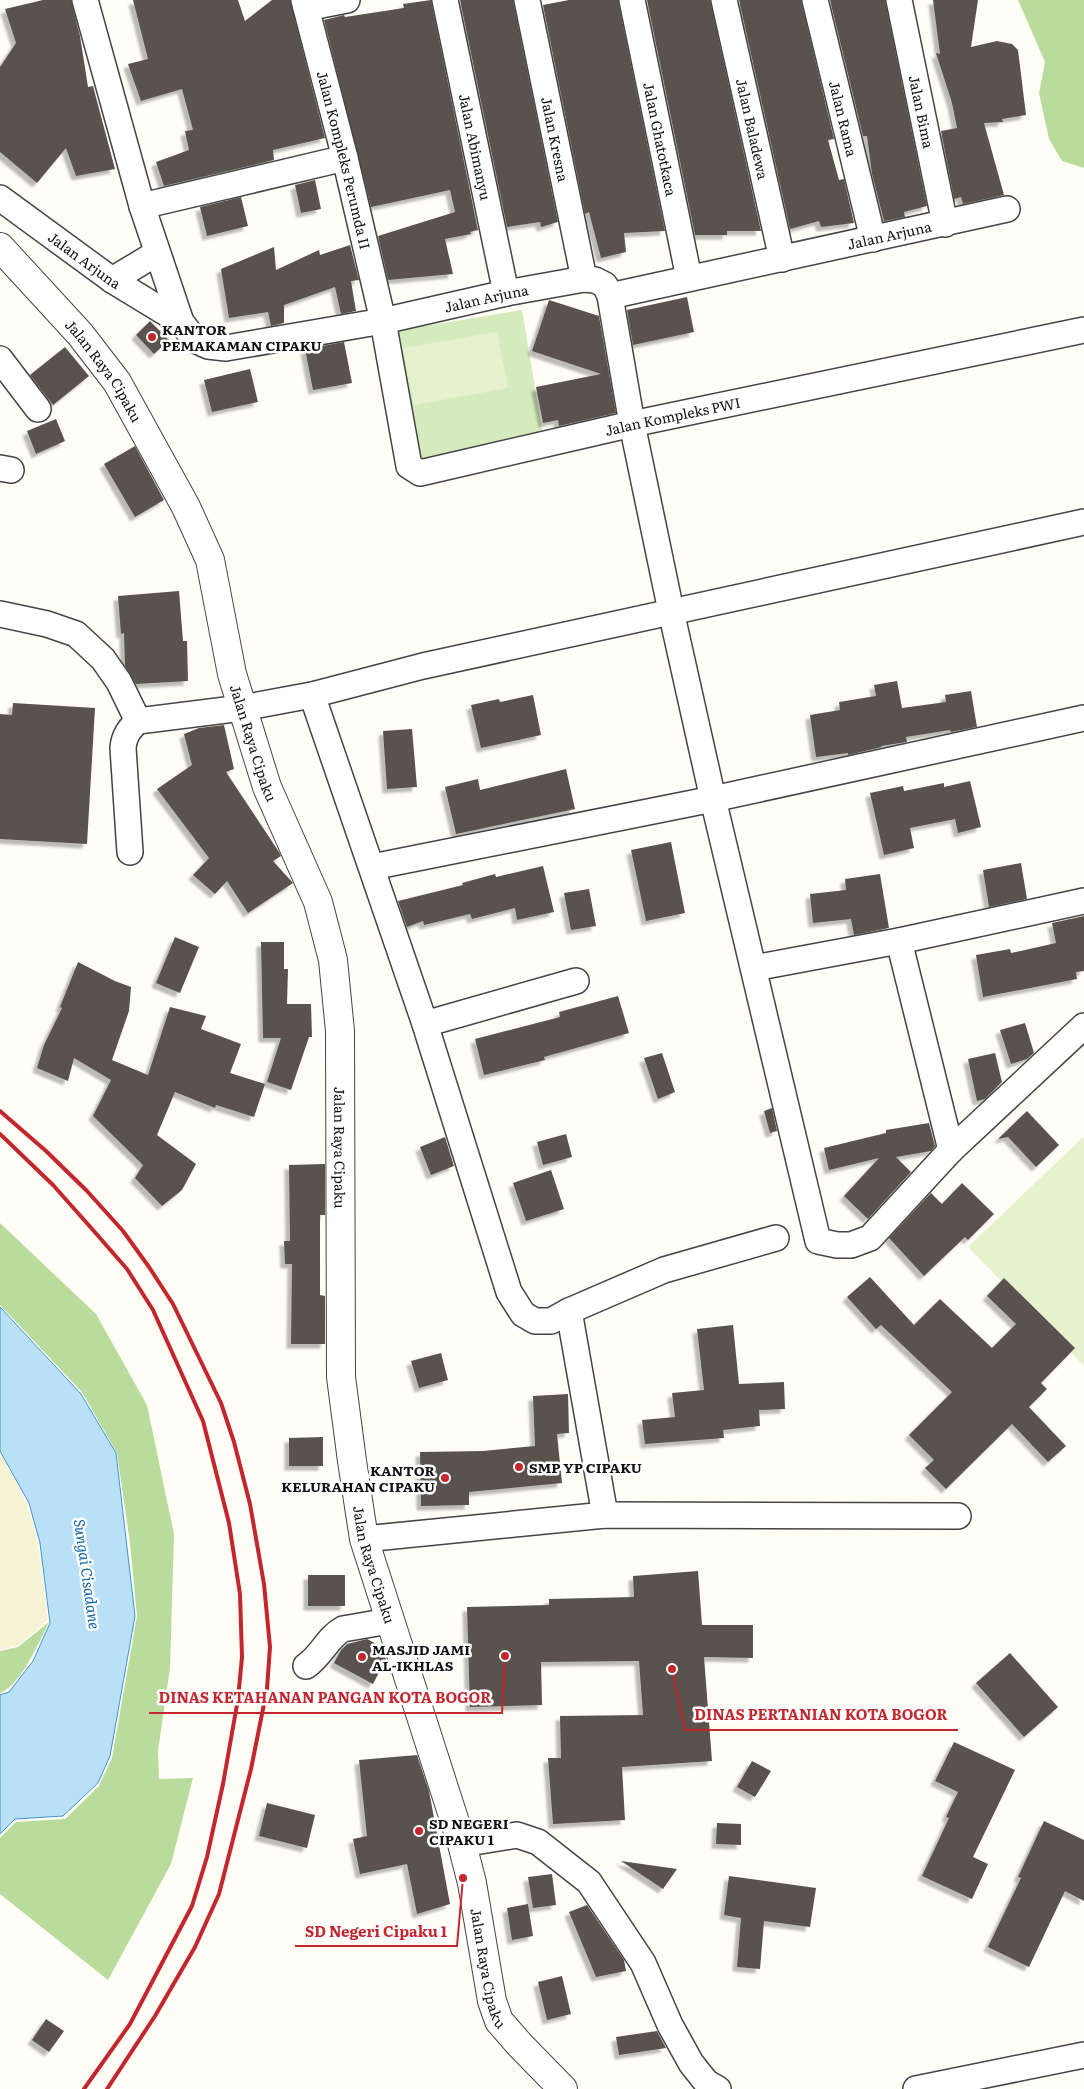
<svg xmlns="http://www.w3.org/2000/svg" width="1084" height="2089" font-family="Literata,serif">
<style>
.farmland{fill:#f6f3d4}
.green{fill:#d5ebbd}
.forest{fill:#b9dc9c}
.pitch{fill:#e6f2cf}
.water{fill:#b9e0f7;stroke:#3f96cf}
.building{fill:#5a524d;filter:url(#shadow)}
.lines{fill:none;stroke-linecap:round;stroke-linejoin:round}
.minor-casing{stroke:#444;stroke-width:28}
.tertiary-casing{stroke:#444;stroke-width:30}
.minor{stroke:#fff;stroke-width:25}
.tertiary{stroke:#fff;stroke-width:28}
.rail{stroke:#c4262e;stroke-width:4}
.poi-dot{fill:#c4262e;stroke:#fff;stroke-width:2}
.labels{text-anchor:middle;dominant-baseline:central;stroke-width:5;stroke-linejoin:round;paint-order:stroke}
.street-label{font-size:14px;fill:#111;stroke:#fff}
.poi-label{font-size:14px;font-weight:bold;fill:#111;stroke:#fff;text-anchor:start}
.water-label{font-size:15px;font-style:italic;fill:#1768a6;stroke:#fff}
.leader{fill:none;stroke:#c4262e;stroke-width:2}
.callout-dot{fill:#c4262e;stroke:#fff;stroke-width:2}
.callout-label{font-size:15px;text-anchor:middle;font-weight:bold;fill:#c4262e;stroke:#fff;stroke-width:5;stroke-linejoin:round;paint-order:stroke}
</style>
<defs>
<filter id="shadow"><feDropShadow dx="-4.5" dy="4.5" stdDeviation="1" flood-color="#0004"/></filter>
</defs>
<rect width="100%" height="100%" fill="#fffdf5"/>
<path class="farmland" d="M0,1452l27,52 11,39 10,77 -29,25 -19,5z"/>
<path class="green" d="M522,310l22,132 -134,24 -27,-133z"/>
<path class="forest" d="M1018,0h66v168l-22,-7 -13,-22 -10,-46 6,-31z
M0,1223l96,91 51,91 27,129 -4,134 -12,83 1,28 34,-1 -22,86 -63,116 -108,-86v-56l16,-16 49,-3 34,-33 13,-28 25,-142 -7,-73 -13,-90 -35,-61 -82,-87z
M49,1622c-10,20 -28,63 -49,71v-42l18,-4z"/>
<path class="pitch" d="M497,332l11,56 -94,17 -11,-57z
M1084,1136v230l-116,-119z"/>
<path class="water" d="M0,1307l81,87 35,59 19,163 -25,140 -12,27 -35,33 -48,3 -15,15v-139l9,-3 24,-31 17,-38 -10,-80 -11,-40 -29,-52z"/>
<path class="building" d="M43,0h28l9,36 8,51 5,-1 22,83 -39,7 -10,-28 -29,35 -37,-31v-85l16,-24 -11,-34z
M133,0h105l7,21 27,-21h18l35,138 -52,12 1,10 -110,26 -8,-24 33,-12 -4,-19 8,-1 -11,-41 -41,12 -13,-37 20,-5z
M431,0l47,230 -8,2 1,2 -26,5 8,35 -65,6 -10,-44 77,-24 -5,-22 -79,17 -47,-187 20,-5 1,2 59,-9 -1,-4z
M460,0h53l45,222 -17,5 -1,-5 -33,5z
M569,0h49l47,231 -41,2 2,19 -25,6 -12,-46 -4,2 -42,-209z
M647,0h63l51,231h-34v4h-32z
M739,0h62l33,139 -6,1 11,40 5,-1 10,44 -33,4 -2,-6 -29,8z
M830,0h55l42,206 -23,6 1,5 -21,4 -12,-47 -5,-38h-4z
M933,0h45l-7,47 26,-6 15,3 6,6 8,65 -24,4 1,3 -19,1 20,72 -41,9 -2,-7 -7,2 -13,-68 16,-3 -5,-25 -16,-50 4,1z
M315,180l6,29 -20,4 -6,-28z
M241,197l7,29 -41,10 -7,-29z
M350,245l9,35 -8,1 5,30 -15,3 -6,-27 -51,18v18l-13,3 -3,-14 -39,6 -8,-49 53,-22 2,23 43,-20 1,5z
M687,297l7,35 -61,13 -6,-35z
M549,300l50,16 17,97 -57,13 -1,-6 -15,3 -7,-36 65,-13 -69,-23z
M150,321l19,19 -15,14 -18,-19z
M344,342l8,41 -39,7 -8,-41z
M65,347l24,29 -36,29 -23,-30z
M250,369l8,33 -46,10 -8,-32z
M56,419l9,22 -29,13 -9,-23z
M135,446l29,54 -29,17 -31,-53z
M179,591l4,50h4l1,40 -52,3 -11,-18 -1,-33 -3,1 -3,-38z
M897,681l5,27 44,-6 -1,-7 26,-4 6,36 -26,5 -1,-2 -44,7 1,5 -26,4 1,1 -34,8v-2l-32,4 -6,-42 30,-5 -1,-8 37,-6 -2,-11z
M533,695l8,40 -60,13 -10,-43 28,-6 1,3z
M13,703l82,5 -8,136 -87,-5v-125l12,1z
M224,725l10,44 -8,3 53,80 2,4 -8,5 20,22 -45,30 -21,-32 -12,13 -22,-19 16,-17 -52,-69 35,-24 -8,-31 15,-6z
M412,729l5,58 -30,2 -4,-58z
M566,769l9,40 -119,25 -11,-47 33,-8 2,11z
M970,781l11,46 -23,6 -3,-14 -45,9 4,20 -30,7 -14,-62 33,-7 1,5 40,-8v4z
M671,842l14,71 -39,8 -15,-71z
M1021,863l6,36 -38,8 -6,-37z
M543,866l11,46 -37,8 -2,-12 -43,11 -2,-5 -46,11 -1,-4 -16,6 -9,-26 65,-16 -1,-2 33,-9 1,3z
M880,874l9,54 -35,7 -3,-16 -38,4 -3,-29 36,-4 -1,-11z
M589,889l7,37 -25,4 -7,-37z
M1084,916v55l-8,1 1,7 -94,18 -7,-42 34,-6 1,4 45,-10 -4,-20z
M175,937l24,10 -19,46 -24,-10z
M261,942h23v27h4l-1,35h24l1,33h-3l-18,53 -24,-8 14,-44h-18z
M78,962l37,19 16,6 -2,24 -17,49 36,15 22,-68 36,9 -5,13 40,15 -11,29 35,11 -11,33 -38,-12 -1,3 -40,-16 -18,43 39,29 -14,26 -20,16 -27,-28 8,-13 -50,-49 18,-36 -37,-22 -6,23 -31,-13 7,-23 18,-37 -2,-1z
M618,996l11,37 -85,24 1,3 -61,15 -9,-36 85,-22 -1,-5z
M1025,1023l9,30 -7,6 -16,5 -11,-34z
M662,1053l13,39 -17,7 -14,-41z
M995,1053l7,29 -17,17 -8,2 -9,-42z
M772,1108l5,23 -7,2 -6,-22z
M1027,1111l32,34 -23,22 -28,-30 -10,2z
M929,1123l6,23 -4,5 -35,6 15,15 -43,47 -24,-23 35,-38 -50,12 -5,-22 62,-15v-3z
M566,1134l6,23 -29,8 -6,-23z
M445,1137l9,29 -23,9 -11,-28z
M325,1164v51h-5v80l5,1v48h-34l1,-80h-7l-1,-23h6l-1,-76z
M551,1170l13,39 -38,12 -13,-38z
M962,1183l32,31 -26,26 -3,-3 -41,39 -35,-38 42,-45 11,11z
M870,1277l44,48 26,-26 52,49 24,-24 -29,-28 17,-18 71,70 -34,35 6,6 -18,18 37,39 -18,16 -36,-38 -66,65 -21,-21 9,-8 -25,-25 43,-43 -71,-67 -5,4 -29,-32z
M733,1325l6,59 45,-2 1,27 -26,1 1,16 -37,4 1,8 -79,6 -3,-24 33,-3 -3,-24 32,-3 -7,-61z
M441,1353l7,27 -29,8 -8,-27z
M568,1394l1,39 -12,1 5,49 -93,9v13l-48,1 -1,-54 63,-1 52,-5 -2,-50z
M323,1437v29h-34v-28z
M698,1571l4,54h51v33l-49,-1 8,104 -90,6 3,53 -72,4 -5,-66h13l-1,-42 83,-1 -4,-54 -98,1 1,43 -72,2 -3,-100 82,-2v-6l85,-2 -1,-21z
M308,1575h37v31h-37z
M367,1639l15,8 4,12 -13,25 -39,-21 7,-13 6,-6z
M1010,1653l48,54 -34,30 -48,-54z
M954,1742l61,28 -42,87 15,7 -16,35 -50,-23 27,-58 -3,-1 12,-25 -23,-11z
M417,1755l12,36 21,113 -33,10 -10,-50 -47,10 -7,-35 14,-3 -8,-76z
M752,1761l19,10 -16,26 -18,-10z
M267,1803l48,12 -8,33 -48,-12z
M1044,1821l40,19v61l-19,-10 -36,76 -41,-20 33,-69 -3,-1z
M717,1823l24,1v21l-25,-1z
M621,1861l56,8 -14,20z
M552,1874l4,31 -23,3 -5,-31z
M729,1876l87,12 -6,39 -46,-6 -4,48 -23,-2 4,-49 -17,-3z
M528,1904l5,32 -21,4 -5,-32z
M587,1905l37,55 2,11 -30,6 -27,-65z
M562,1976l9,38 -24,6 -9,-38z
M46,2019l18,12 -15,21 -17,-12z
M657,2031l9,17 -47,7 -3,-18z"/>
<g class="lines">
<g class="minor-casing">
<g id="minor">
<path d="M85,0l57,206 39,116"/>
<path id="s1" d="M304,0l41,158 38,163 26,145 11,7 212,-49 452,-94"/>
<path id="s2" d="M445,0l61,293"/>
<path id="s3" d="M527,0l57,279"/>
<path id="s4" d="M632,0l57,278"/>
<path id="s5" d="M724,0l58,259"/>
<path id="s6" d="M815,0l58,239"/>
<path id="s7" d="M899,0l46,224"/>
<path d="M306,8l41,-8"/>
<path id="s8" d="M0,198l112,82 69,42 14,18 13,6 18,2 157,-27 123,-28 78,-14 11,1 10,5 5,11 22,128 39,187 42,188 105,442 19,4h14l19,-7 81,-88 133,-124"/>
<path d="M142,206l203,-48"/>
<path d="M112,280l45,-27"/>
<path id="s9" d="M610,296l397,-87"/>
<path d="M0,359l38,50"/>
<path d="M0,468l11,2"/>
<path d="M0,614l47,10 29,10 27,25 16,23 19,39"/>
<path d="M312,695l113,329 84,268 14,22 12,7h16l18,-10 95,-41 112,-32"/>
<path d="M130,852l-7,-104c1,-12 6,-19 15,-27l104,-13 70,-13 111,-29 661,-144"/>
<path d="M372,867l341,-68 371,-81"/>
<path d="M899,941l52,209"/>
<path d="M754,968l145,-27 185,-40"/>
<path d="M425,1024l151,-43"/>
<path d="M569,1311l36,204"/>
<path d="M364,1539l241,-24 353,1"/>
<path d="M306,1666c15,-10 22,-29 37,-37l46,-8"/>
<path d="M462,1844l55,-9 21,7 51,40 54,81 27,62 21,38 15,19 12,7"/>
<path d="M916,2089l168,-34"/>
</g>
</g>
<g class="tertiary-casing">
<g id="tertiary">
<path id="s10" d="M0,247l80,87 37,48 69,125 24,53 22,114 35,113 51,115 15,58 7,71 1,346 11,84 12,78 98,305 10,39 20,118 7,20 21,24 43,44"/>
</g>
</g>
<use href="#minor" class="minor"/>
<use href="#tertiary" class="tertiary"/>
<path class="rail" d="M0,1111l46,40 41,40 36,40 26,36 24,37 48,99 13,39 16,62 14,80 6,63 -3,42 -16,80 -32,125 -24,53 -40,69 -48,73
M0,1134l53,51 40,45 34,39 26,41 50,111 26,102 11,71 2,63 -4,42 -15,85 -16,73 -15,49 -62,118 -46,65"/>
</g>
<g class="poi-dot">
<circle cx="152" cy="337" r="5"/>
<circle cx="519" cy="1467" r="5"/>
<circle cx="445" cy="1478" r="5"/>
<circle cx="362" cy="1657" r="5"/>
<circle cx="419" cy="1831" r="5"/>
</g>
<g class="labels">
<g class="street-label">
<text stroke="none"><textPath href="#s7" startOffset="114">Jalan Bima</textPath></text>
<text stroke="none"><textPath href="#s6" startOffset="122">Jalan Rama</textPath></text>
<text stroke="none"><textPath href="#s5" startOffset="132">Jalan Baladewa</textPath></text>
<text stroke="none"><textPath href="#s4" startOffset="142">Jalan Ghatotkaca</textPath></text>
<text stroke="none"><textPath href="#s3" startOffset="142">Jalan Kresna</textPath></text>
<text stroke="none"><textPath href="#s2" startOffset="150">Jalan Abimanyu</textPath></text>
<text stroke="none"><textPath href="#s1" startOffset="165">Jalan Kompleks Perumda II</textPath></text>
<text stroke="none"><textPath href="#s9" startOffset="286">Jalan Arjuna</textPath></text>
<text stroke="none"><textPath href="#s8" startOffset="105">Jalan Arjuna</textPath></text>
<text stroke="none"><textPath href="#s8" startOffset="540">Jalan Arjuna</textPath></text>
<text stroke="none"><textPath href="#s10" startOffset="162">Jalan Raya Cipaku</textPath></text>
<text stroke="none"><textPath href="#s1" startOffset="750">Jalan Kompleks PWI</textPath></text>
<text stroke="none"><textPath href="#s10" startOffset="568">Jalan Raya Cipaku</textPath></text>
<text stroke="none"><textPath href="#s10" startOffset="988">Jalan Raya Cipaku</textPath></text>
<text stroke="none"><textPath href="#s10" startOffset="1408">Jalan Raya Cipaku</textPath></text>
<text stroke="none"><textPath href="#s10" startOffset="1828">Jalan Raya Cipaku</textPath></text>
</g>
<g class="poi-label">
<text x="162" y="329">KANTOR<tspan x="162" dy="16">PEMAKAMAN CIPAKU</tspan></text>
<text x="529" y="1467">SMP YP CIPAKU</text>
<text x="435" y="1470" text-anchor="end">KANTOR<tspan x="435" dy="16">KELURAHAN CIPAKU</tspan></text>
<text x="372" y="1649">MASJID JAMI<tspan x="372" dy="16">AL-IKHLAS</tspan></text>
<text x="429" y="1823">SD NEGERI<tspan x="429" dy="16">CIPAKU 1</tspan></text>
</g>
<g class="water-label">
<text transform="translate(88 1574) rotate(82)">Sungai Cisadane</text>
</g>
</g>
<path class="leader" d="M505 1656L502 1713H149M672 1669L685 1730H958M463 1878L457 1946H295"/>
<g class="callout-dot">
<circle cx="505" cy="1656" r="5"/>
<circle cx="672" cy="1669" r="5"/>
<circle cx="463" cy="1878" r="5"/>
</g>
<g class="callout-label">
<text x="325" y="1703">DINAS KETAHANAN PANGAN KOTA BOGOR</text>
<text x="821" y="1720">DINAS PERTANIAN KOTA BOGOR</text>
<text x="376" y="1937">SD Negeri Cipaku 1</text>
</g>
</svg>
